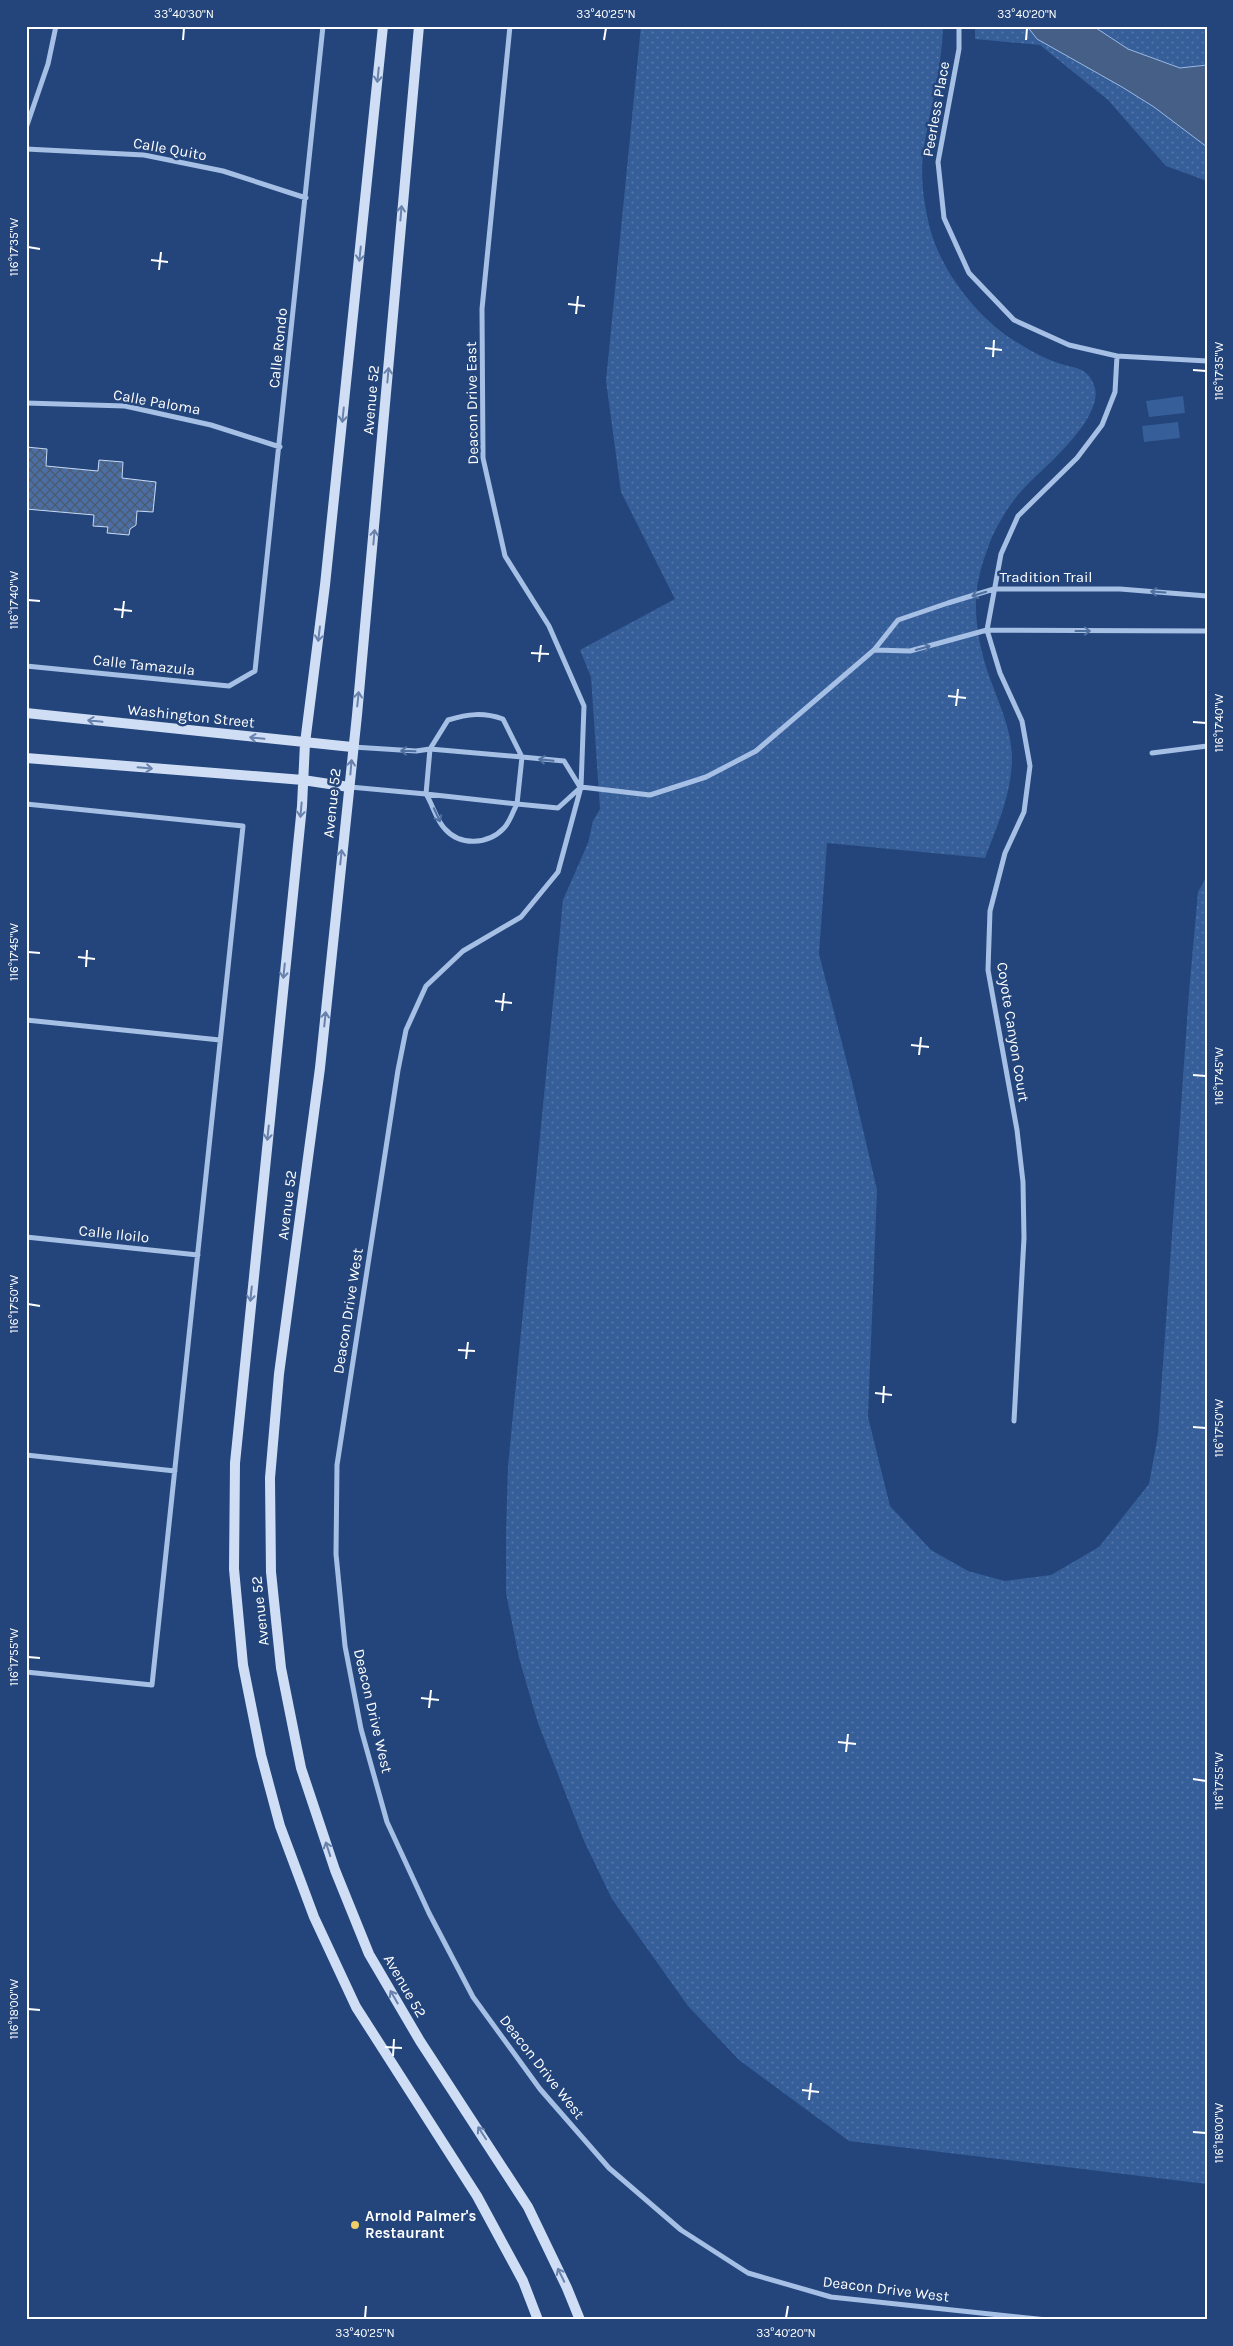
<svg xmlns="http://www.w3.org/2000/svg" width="1233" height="2346" font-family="Karla,sans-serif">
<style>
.grass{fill:url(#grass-dots)}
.pitch{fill:#365e99}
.water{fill:#465f87;stroke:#99bae6}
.building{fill:url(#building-cross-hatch);stroke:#c8daf4}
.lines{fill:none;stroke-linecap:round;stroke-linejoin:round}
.minor{stroke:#a5bfe5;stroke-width:5}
.secondary{stroke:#cfdef5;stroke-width:10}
.oneway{stroke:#6882ac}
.oneway2{stroke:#5070a0}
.ticks{fill:none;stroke:#fff;stroke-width:2}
.poi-dot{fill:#f0cf68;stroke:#23457b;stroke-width:2}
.labels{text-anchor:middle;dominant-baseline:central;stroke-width:5;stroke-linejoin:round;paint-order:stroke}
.street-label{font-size:15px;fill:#fff;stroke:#23457b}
.poi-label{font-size:15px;font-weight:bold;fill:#fff;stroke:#23457b;text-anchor:start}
.neatline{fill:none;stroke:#fff;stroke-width:2}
.ticks-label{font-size:12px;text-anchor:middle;fill:#fff}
</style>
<defs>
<pattern id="grass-dots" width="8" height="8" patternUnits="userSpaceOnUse" patternTransform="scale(1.25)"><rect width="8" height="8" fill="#365e99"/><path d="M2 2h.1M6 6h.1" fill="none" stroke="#5476a8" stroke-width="1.8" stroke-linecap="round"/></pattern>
<pattern id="building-cross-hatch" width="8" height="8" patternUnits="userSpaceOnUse" patternTransform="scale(1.25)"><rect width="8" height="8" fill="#4b6fa4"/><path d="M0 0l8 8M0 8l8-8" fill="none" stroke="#4c5a6f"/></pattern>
</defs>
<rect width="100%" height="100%" fill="#23457b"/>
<path class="grass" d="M641,26h302c-1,40 -11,76 -18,115 -6,29 -2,62 6,91 12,40 42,79 76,104 15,10 33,21 51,27 8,3 20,4 27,9 5,4 8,10 10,16 7,31 -48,77 -67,96 -9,9 -18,20 -24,31 -12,18 -20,41 -25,62 -7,31 -1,66 9,96 9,26 23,54 24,83 0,37 -14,68 -27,102l-158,-15 -8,111 32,124 26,112 -9,227 22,89 41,44 37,21 37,10 46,-6 48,-28 50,-63 9,-49 31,-443 9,-100 9,-16v1308l-358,-43 -110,-81 -51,-54 -76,-107 -28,-58 -46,-118 -19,-65 -13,-65v-60l2,-67 55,-566 25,-57 5,-22 7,-12 -9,-132 -11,-27 95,-51 -54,-107 -15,-111z
M975,26h232v155l-41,-15 -58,-66 -68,-55 -65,-6z"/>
<path class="pitch" d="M1183,396l2,17 -36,4 -3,-16z
M1178,422l2,16 -36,4 -2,-16z"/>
<path class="water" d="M1027,26h66l35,23 52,19 27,-3v82l-53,-40 -32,-20 -85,-48z"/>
<path class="building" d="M26,447l21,2 -1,17 52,5 1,-11 24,2 -1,16 34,4 -3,30 -16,-1 -1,14 -6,4 -1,6 -22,-2 1,-6 -15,-1 1,-11 -68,-6 2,-43h-2z"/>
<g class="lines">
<path class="minor" d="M510,26l-28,283 1,149 22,98 44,70 35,80 -3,81 -23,85 -37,45 -58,34 -37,35 -20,44 -8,40 -61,395 -1,89 9,92 16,83 26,93 42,91 44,84 67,92 69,79 72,62 67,43 83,24 216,23
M959,26v23l-21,113 6,56 25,55 45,47 55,25 48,11 -2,36 -13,33 -25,33 -59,58 -17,38 -14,76 13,43 22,48 8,45 -6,46 -19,41 -15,58 -2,59 29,160 6,52 1,56 -10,183
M26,128l22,-64 8,-38
M26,149l118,6 79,16 83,27
M1117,356l90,5
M26,403l99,3 86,19 69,22
M874,650l36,1 77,-21 220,1
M26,666l203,20 26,-15 68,-645
M353,747l63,4 14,-2 18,-29c20,-6 35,-8 55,-1l19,38 42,4 16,26
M430,749l92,8 -5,47 -91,-10z
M1152,753l55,-7
M350,787l76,7c7,11 10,26 19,35 15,17 43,16 59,-1 6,-6 9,-17 13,-24l41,4 23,-21 69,8 56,-18 50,-26 118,-101 24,-30 50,-17 46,-14h126l87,7
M26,804l217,22 -91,859 -126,-13
M26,1020l194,20
M26,1237l172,18
M26,1455l149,16"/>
<path class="secondary" d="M383,26l-58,559 -20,158 -3,63 -67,657 -1,106 9,96 18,90 19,71 34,91 42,90 121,189 46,85 15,39
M419,26l-62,689 -37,353 -41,306 -9,104 1,94 10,96 20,100 34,102 34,84 51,87 108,166 39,81 13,32
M26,713l326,34
M26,758l277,22 46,7"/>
</g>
<defs><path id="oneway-shaft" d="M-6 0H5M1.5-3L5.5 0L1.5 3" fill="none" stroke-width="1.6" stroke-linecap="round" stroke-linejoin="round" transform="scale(1.25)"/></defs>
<g class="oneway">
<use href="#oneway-shaft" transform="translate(378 75) rotate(96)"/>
<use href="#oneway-shaft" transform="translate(401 213) rotate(-85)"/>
<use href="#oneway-shaft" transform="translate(360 254) rotate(96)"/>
<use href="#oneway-shaft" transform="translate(388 375) rotate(-85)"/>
<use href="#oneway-shaft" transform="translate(343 415) rotate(96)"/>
<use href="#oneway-shaft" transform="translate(374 537) rotate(-85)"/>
<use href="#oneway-shaft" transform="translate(319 634) rotate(97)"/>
<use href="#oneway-shaft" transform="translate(358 699) rotate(-84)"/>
<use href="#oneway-shaft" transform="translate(95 721) rotate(-174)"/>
<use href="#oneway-shaft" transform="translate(257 738) rotate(-174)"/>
<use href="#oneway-shaft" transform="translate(351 767) rotate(-85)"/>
<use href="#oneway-shaft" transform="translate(145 768) rotate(5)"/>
<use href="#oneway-shaft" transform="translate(301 810) rotate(95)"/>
<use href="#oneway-shaft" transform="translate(341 857) rotate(-84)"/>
<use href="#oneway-shaft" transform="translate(284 971) rotate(96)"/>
<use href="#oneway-shaft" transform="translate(325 1019) rotate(-84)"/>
<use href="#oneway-shaft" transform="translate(268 1133) rotate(96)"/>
<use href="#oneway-shaft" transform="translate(251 1294) rotate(96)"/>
<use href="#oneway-shaft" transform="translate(328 1849) rotate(-108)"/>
<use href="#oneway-shaft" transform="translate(394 1997) rotate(-120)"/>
<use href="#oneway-shaft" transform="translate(482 2133) rotate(-123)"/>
<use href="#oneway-shaft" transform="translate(561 2275) rotate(-116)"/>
</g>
<g class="oneway2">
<use href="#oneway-shaft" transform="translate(1158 592) rotate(-176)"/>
<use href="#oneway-shaft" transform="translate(979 594) rotate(163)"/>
<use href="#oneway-shaft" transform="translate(1083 631)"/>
<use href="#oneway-shaft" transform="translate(923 648) rotate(-16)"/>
<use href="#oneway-shaft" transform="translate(408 751) rotate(-178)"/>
<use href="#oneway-shaft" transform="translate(546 760) rotate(-174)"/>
<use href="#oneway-shaft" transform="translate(437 815) rotate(65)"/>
</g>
<path class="ticks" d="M183,40l1,-12M604,40l2,-12M1026,40l1,-12M28,247l12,2M151,260l17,2M159,270l2,-18M568,304l17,2M576,314l2,-18M985,348l17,2M993,357l1,-17M1193,370l13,1M28,600l12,1M114,609l18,2M122,618l2,-17M531,653l18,1M539,662l2,-17M948,696l18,2M956,706l2,-17M1193,722l13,1M28,952l12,1M78,957l17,2M86,967l1,-17M495,1001l17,2M502,1011l2,-18M911,1045l18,2M919,1055l2,-18M1193,1075l13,1M28,1304l12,2M458,1350l17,1M466,1359l2,-17M875,1393l17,2M883,1403l1,-17M1193,1427l13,1M28,1657l12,1M421,1698l18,2M429,1708l2,-18M838,1742l18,2M846,1752l2,-18M1193,1779l13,2M28,2009l12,1M385,2047l17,1M393,2056l1,-17M802,2090l17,2M809,2100l2,-17M1193,2132l13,1M365,2318l1,-12M786,2318l2,-12"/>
<circle class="poi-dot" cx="355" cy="2225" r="5"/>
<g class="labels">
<g class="street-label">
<text transform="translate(936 109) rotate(-80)">Peerless Place</text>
<text transform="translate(170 149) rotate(10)">Calle Quito</text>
<text transform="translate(278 348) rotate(-84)">Calle Rondo</text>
<text transform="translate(371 400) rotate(-85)">Avenue 52</text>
<text transform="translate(157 402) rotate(10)">Calle Paloma</text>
<text transform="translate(472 403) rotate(-91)">Deacon Drive East</text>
<text x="1046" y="577">Tradition Trail</text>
<text transform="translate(144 665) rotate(6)">Calle Tamazula</text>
<text transform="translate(191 716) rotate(6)">Washington Street</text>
<text transform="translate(332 803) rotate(-84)">Avenue 52</text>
<text transform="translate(1013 1032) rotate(81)">Coyote Canyon Court</text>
<text transform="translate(287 1205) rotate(-83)">Avenue 52</text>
<text transform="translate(114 1234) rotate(6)">Calle Iloilo</text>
<text transform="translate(348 1311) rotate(-81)">Deacon Drive West</text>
<text transform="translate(260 1611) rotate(-96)">Avenue 52</text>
<text transform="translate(373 1711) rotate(77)">Deacon Drive West</text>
<text transform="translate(405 1986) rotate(60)">Avenue 52</text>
<text transform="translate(542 2067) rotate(52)">Deacon Drive West</text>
<text transform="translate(886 2289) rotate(7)">Deacon Drive West</text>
</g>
<g class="poi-label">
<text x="365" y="2216">Arnold Palmer's<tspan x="365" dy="17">Restaurant</tspan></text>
</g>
</g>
<rect width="1233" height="2346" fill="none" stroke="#23457b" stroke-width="55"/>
<rect x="28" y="28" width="1178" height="2290" class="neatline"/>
<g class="ticks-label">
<text x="184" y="18">33°40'30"N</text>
<text x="606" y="18">33°40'25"N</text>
<text x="1027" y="18">33°40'20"N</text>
<text transform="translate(14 247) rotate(-90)" y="4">116°17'35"W</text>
<text transform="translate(1219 371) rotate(-90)" y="4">116°17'35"W</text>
<text transform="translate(14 600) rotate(-90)" y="4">116°17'40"W</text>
<text transform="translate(1219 723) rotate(-90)" y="4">116°17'40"W</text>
<text transform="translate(14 952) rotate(-90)" y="4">116°17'45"W</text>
<text transform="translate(1219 1076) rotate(-90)" y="4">116°17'45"W</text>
<text transform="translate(14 1304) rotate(-90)" y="4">116°17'50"W</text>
<text transform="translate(1219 1428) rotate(-90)" y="4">116°17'50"W</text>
<text transform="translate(14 1657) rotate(-90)" y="4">116°17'55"W</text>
<text transform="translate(1219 1781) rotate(-90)" y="4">116°17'55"W</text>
<text transform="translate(14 2009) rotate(-90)" y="4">116°18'00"W</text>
<text transform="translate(1219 2133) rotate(-90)" y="4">116°18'00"W</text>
<text x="365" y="2337">33°40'25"N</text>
<text x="786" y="2337">33°40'20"N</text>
</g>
</svg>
